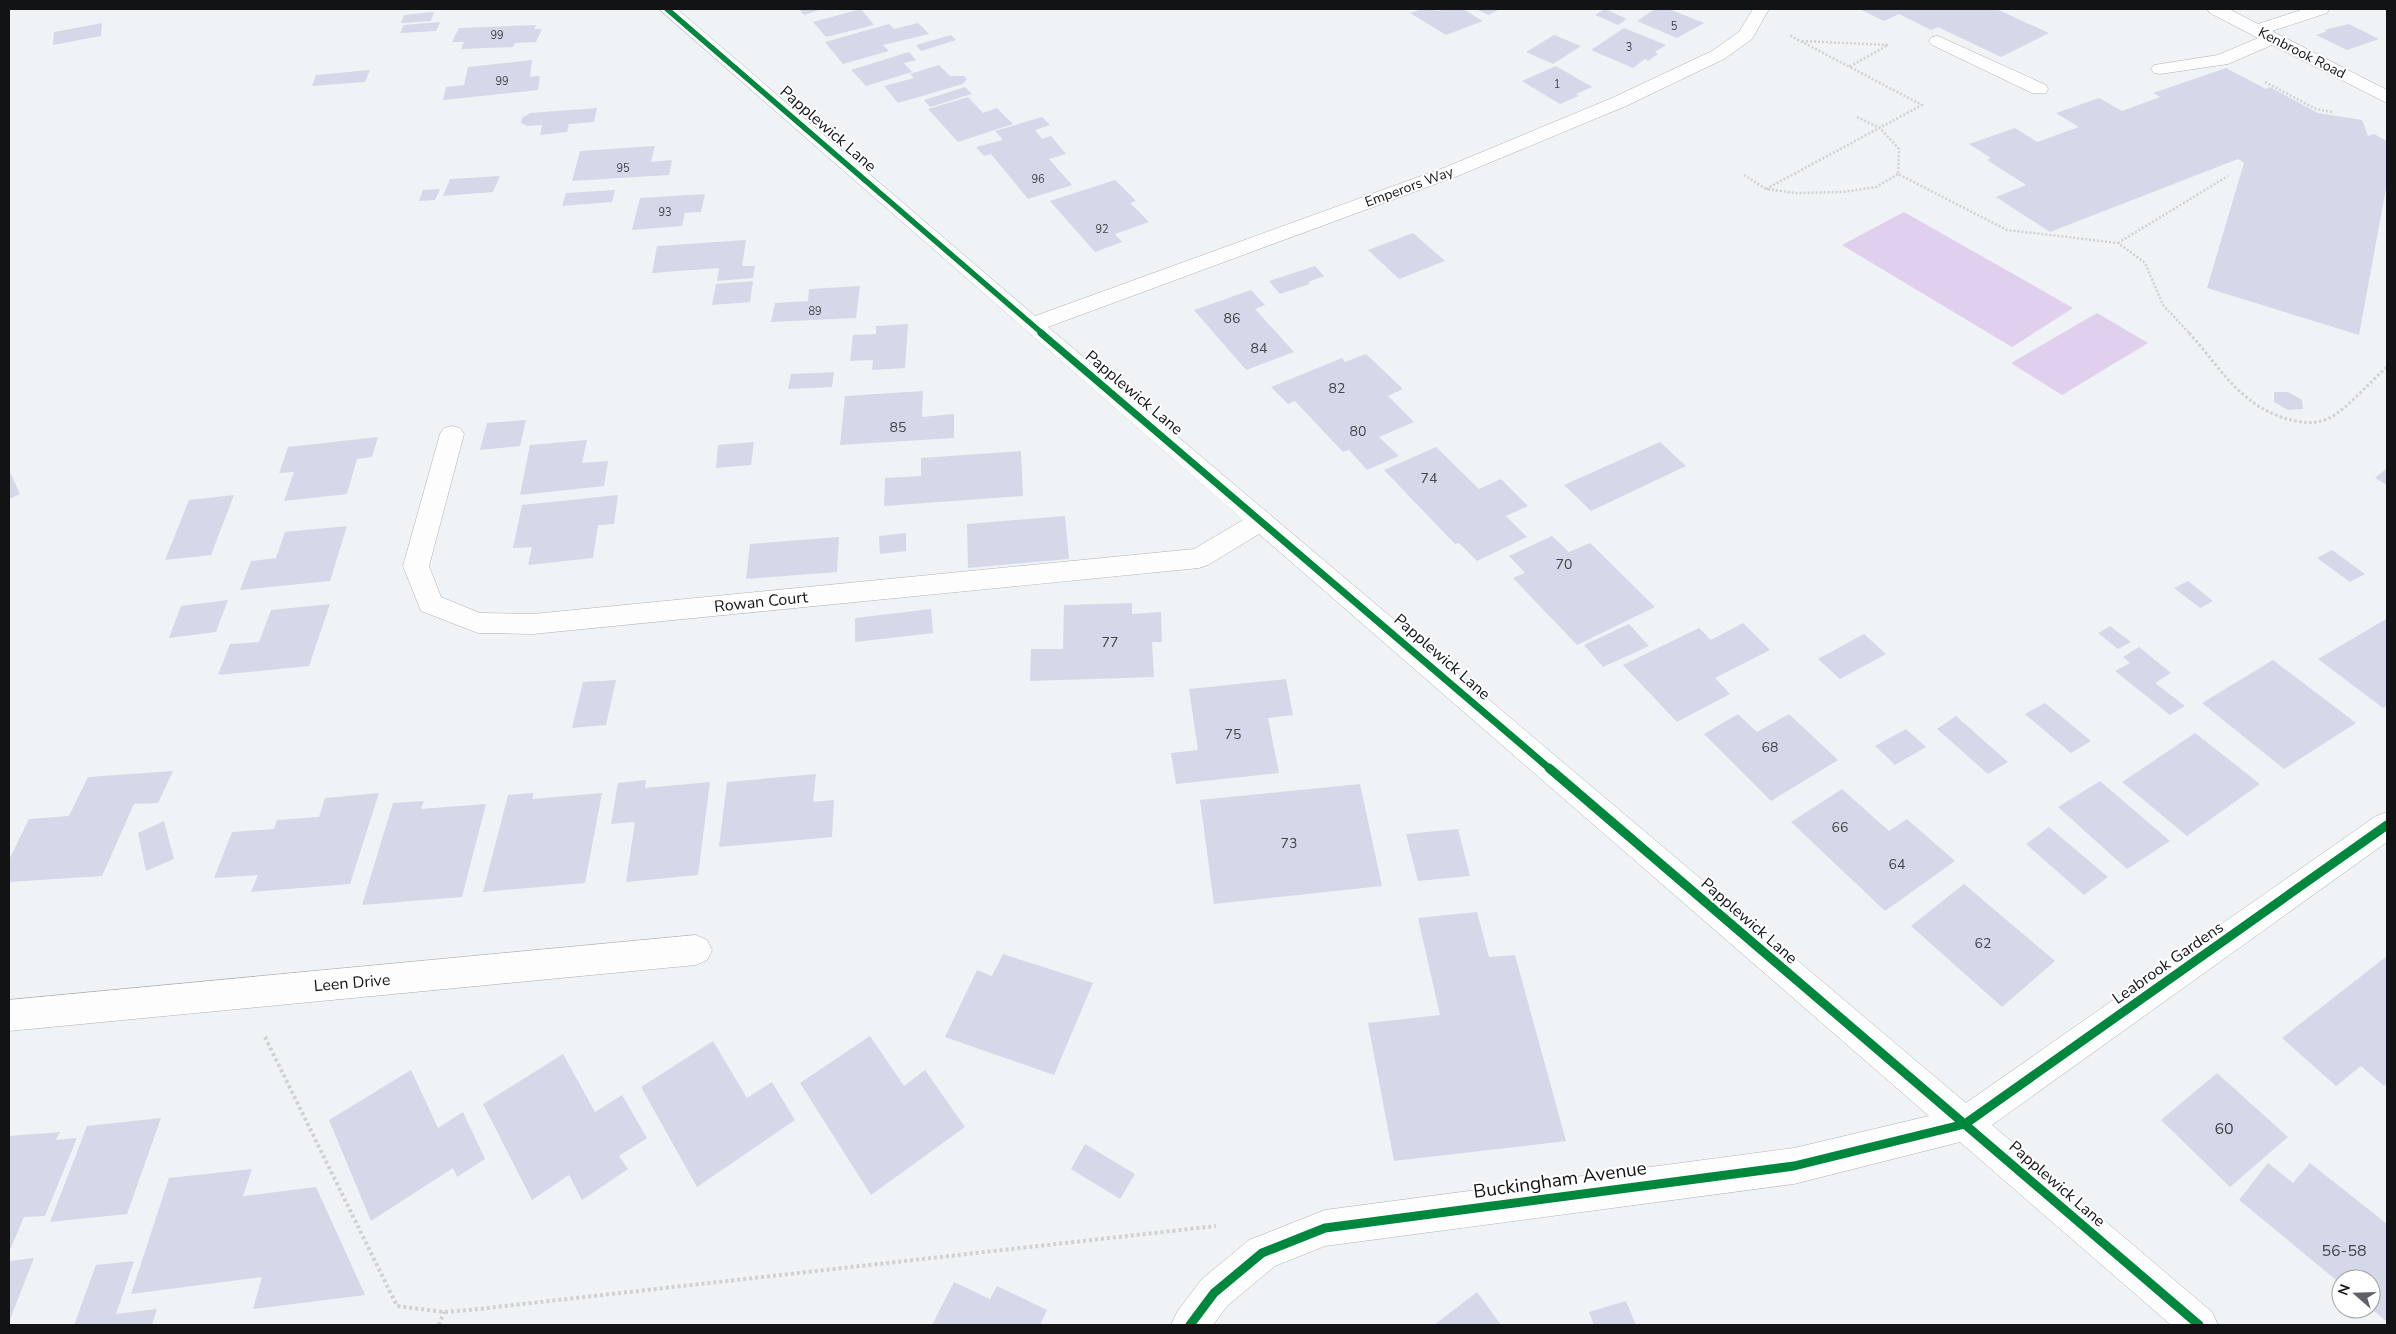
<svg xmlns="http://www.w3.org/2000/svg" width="2396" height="1334" font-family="'Nunito Sans',sans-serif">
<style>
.green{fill:#e0cfed}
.building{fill:#d5d8e8}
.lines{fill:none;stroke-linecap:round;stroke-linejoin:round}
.minor-casing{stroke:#aeb1b3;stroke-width:1}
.path-far2{stroke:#d0d1d1;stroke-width:2.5;stroke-dasharray:2 2;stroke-linecap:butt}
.path-far1{stroke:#d0d1d1;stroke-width:3;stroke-dasharray:2.5 2.5;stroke-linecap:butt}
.path{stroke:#d0d1d1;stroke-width:4;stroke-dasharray:3 3;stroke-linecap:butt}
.minor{fill:#fdfdfe;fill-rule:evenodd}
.cycleway-far2-casing{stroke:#fff;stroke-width:8}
.cycleway-far1-casing{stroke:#fff;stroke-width:10}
.cycleway-casing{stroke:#fff;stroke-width:12}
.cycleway-far2{stroke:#00873e;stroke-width:5.5}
.cycleway-far1{stroke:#00873e;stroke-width:7}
.cycleway{stroke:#00873e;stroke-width:9}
.labels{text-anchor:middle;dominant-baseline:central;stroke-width:4;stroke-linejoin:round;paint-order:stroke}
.far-number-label{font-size:11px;fill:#42444a}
.far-street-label{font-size:14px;fill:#111315;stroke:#fff}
.number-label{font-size:14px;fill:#42444a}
.street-label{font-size:16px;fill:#111315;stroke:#fff}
.near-number-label{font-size:16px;fill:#42444a}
.near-street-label{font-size:19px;fill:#111315;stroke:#fff}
</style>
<rect width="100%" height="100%" fill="#eff3f6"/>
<path class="green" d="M1904,212l169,96 -61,39 -170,-102z
M2097,313l51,30 -86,52 -51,-32z"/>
<path class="building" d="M799,9h24l-19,6z
M861,9l13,16 -48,12 -13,-15z
M1422,9h12l4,2 6,-2h19l20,12 -37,14 -36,-22z
M1475,9h25l-11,6z
M1605,9l22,10 -9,6 -23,-10z
M1655,9h14l35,14 -27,15 -40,-17z
M1859,9h137l53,24 -48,24 -63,-30 -7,3 -32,-16 -15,7z
M434,12l-3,9 -30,2 3,-8z
M440,22l-4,9 -36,2 4,-8z
M102,23l-1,13 -48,9 1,-13z
M918,23l11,11 -46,11 6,6 -46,13 -18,-22 64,-18 5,5z
M2349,24l30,15 -32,11 -31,-15 11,-4 -3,-1z
M536,25l-2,4h8l-6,13 -21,1 -2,4 -52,2 3,-7h-12l7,-14z
M1624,28l42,17 -11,7 3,2 -10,7 -3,-2 -12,9 -42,-18z
M951,35l5,5 -35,11 -5,-6z
M1554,35l27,11 -28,18 -27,-12z
M909,52l7,8 -12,3 8,9 -46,14 -15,-16z
M532,60l-2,17 10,-1 -2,14 -95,10 3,-13 18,-2 4,-18z
M939,65l11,11h14l3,3 -4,5 -65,19 -14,-17 30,-8 -4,-4z
M1556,66l36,21 -16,7 3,2 -19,8 -38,-23z
M2226,68l40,21 4,-2 48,26 44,7 6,16 6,-2 13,7v42l-28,152 -152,-47 37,-125 -6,-4 -188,73 -54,-35 30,-12 -39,-25 4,-2 -22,-14 46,-16 22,14 42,-15 -23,-14 43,-15 23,13 38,-14 -7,-4z
M370,70l-5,12 -53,4 4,-11z
M965,87l7,7 -42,13 -6,-7z
M968,97l15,16 14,-5 16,16 -55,18 -30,-33z
M597,108l-3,14 -25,2 -2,8 -27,3 2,-10 -15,1 -6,-3 1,-5 8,-5z
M1042,117l8,8 -15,5 7,9 9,-3 15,18 -17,5 23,26 -44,14 -37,-45 -7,2 -8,-9 27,-7 -8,-9z
M655,146l-4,16 21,-2 -3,15 -97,6 8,-30z
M500,176l-7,16 -50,4 7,-17z
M1115,180l21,21 -6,2 19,19 -34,12 7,8 -27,10 -45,-51z
M440,189l-5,11 -16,1 4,-11z
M615,190l-3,12 -50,4 4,-13z
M705,194l-4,18 -16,1 -3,13 -50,4 8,-32z
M1413,233l32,28 -46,18 -31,-29z
M746,240l-4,26h13l-2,12 -36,3 2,-13 -67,5 5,-27z
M1315,266l9,10 -16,6 2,2 -30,10 -11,-13z
M753,281l-3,21 -38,3 4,-21z
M860,286l-4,32 -85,4 4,-19 33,-2 1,-12z
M1251,290l14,15 -10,4 39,43 -48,18 -52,-60z
M908,324l-3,44 -33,2 1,-10 -23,1 3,-26 23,-1v-8z
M1366,354l37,35 -15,7 26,26 -35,15 20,19 -32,14 -18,-20 -6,2 -48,-51 -7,3 -17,-17 71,-29 3,4z
M834,372l-2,15 -44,2 3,-15z
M923,391l-1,26 32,-3v24l-114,7 5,-49z
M2274,392h14l14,8 1,9 -15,1 -14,-8z
M526,420l-6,26 -40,4 7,-27z
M378,437l-6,20 -15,2 -10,35 -63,7 10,-29 -15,1 9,-26z
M587,440l-5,23 26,-2 -4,25 -84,9 10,-50z
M754,442l-3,23 -35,3 2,-23z
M1660,442l26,24 -95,45 -27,-26z
M1436,447l43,42 22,-10 27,27 -22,10 21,21 -50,24 -18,-18 -4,1 -71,-74z
M1021,451l2,45 -139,10 1,-28 36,-2v-18z
M2387,468v17l-12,-7z
M9,470l11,24 -11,5z
M234,495l-23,60 -46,5 24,-60z
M618,495l-4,29 -16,1 -5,33 -65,7 4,-18 -19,1 9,-43z
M1065,516l4,43 -101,9 -1,-44z
M347,526l-17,55 -90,9 11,-29 25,-3 9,-26z
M906,533v18l-26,3 -1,-18z
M1552,536l17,16 21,-9 65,64 -78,38 -64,-67 12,-5 -16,-17z
M839,537l-2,35 -91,7 4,-35z
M2332,550l33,24 -15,8 -33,-24z
M2188,581l25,20 -13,7 -26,-20z
M228,600l-12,32 -47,6 12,-32z
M1132,603v11l29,-2 1,30h-10l2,35 -124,4 1,-32h32l1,-44z
M330,604l-21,62 -91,9 12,-31 29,-2 12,-32z
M931,609l2,24 -78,9v-24z
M2386,619l1,87 -4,2 -65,-49z
M1743,623l27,27 -55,28 15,16 -53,28 -54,-57 76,-37 12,12z
M1629,624l20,22 -46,21 -19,-22z
M2110,626l21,16 -13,7 -20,-16z
M1864,634l22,20 -46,25 -22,-20z
M2139,647l32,26 -16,10 30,23 -15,9 -55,-44 15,-8 -7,-6z
M2273,660l83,63 -72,46 -82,-66z
M1286,679l7,36 -25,3 11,55 -103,11 -5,-31 27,-3 -9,-61z
M616,680l-10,45 -34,3 11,-46z
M2045,703l46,38 -20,12 -46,-39z
M1738,714l19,18 32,-18 49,46 -67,41 -67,-67z
M1956,716l52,46 -20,12 -51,-45z
M1906,729l20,18 -31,18 -20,-19z
M2195,733l65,51 -73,52 -65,-54z
M173,771l-15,32 -24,1 -32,72 -93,6v-22l20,-41 40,-3 19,-39z
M816,774l-3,28 21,-2 -2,37 -113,10 8,-65z
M646,780l-1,8 65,-6 -12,93 -72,7 9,-60 -24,2 7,-41z
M2100,781l70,60 -43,28 -69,-62z
M1360,784l22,102 -168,18 -14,-104z
M1842,789l47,42 18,-12 48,42 -70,50 -94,-89z
M379,793l-29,91 -99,8 7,-17 -44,3 18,-46 42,-3 3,-9 42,-3 6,-19z
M534,793l-2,6 70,-6 -17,90 -102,9 25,-97z
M424,801l-3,8 65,-5 -24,93 -100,8 31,-102z
M164,821l10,38 -28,12 -8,-38z
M2049,827l59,50 -24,18 -58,-51z
M1458,829l12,47 -52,5 -12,-47z
M1964,884l91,77 -53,46 -91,-81z
M1477,912l12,45 26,-2 51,186 -172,20 -26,-138 72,-8 -22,-97z
M1003,954l90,29 -39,92 -109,-38 32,-67 15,6z
M2387,956v127l-3,3 -23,-20 -25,20 -54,-48z
M870,1036l34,50 21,-16 40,57 -94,68 -71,-112z
M713,1041l34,57 25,-16 23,38 -98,67 -56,-100z
M563,1054l32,58 27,-17 25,43 -28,18 9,13 -46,31 -13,-25 -37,25 -49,-96z
M411,1070l27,58 25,-16 22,47 -28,18 -4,-9 -82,53 -42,-101z
M2217,1073l71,64 -58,50 -69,-67z
M161,1118l-34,96 -77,8 37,-96z
M60,1132l-4,8 21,-2 -32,78 -21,1 -15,35v-116z
M1085,1144l50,30 -15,25 -49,-30z
M2268,1163l25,20 17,-20 77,61v98l-16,-14v-29h-30v5l-102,-84z
M252,1169l-9,27 73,-9 49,108 -112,14 9,-32 -131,17 38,-116z
M34,1258l-25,64v-61z
M134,1261l-18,53 41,-5 -5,16h-78l22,-60z
M954,1282l36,17 7,-13 50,24 -7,15h-108z
M1477,1292l24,33h-67z
M1626,1301l10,24h-42l-5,-13z"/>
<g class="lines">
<g class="minor-casing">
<path id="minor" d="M659,9h18l358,307 411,-149 166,-69 100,-47 27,-19 14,-23h16l-17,30 -28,20 -98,47 -166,69 -412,152 918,776 410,-287 11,-4v30l-395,283 220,187 6,13h-47l-211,-183 -166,42 -469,62 -50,20 -48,40 -14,19h-42l6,-13 24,-32 48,-40 76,-30 469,-62 135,-32 -670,-582 -51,31 -9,3 -666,66 -55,-1 -57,-22 -18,-45 37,-132 4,-6 8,-2 8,2 4,6 -35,132 12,31 39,16 53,1 661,-65 49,-29z
M2207,9h22l29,15 46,-15h25l-2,4 -55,18 115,59v13l-115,-58 -44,19 -68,10 -6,-1 -3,-4 3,-4 64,-10 40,-17 -48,-25z
M1938,36l108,49 2,4 -2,4h-14l-100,-48 -3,-4 3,-4z
M696,935l11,5 5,10 -5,10 -11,5 -687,66v-31z"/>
</g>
<path class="path-far2" d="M1802,41l86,4 -39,22
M2265,82l51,27 16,3
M1857,117l23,11 19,21 -1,25 109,56 111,13 27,20 18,42 27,29
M1744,175l22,14 30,4 47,-1 33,-5 22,-13
M1766,189l156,-84 -133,-70
M2118,243l110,-67"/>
<path class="path-far1" d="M2189,333c34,37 53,77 107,88 15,3 27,2 40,-7 18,-13 34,-32 51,-47"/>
<path class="path" d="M265,1037l132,269 47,6 25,-2 747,-84
M439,1325l5,-13"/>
<use href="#minor" class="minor"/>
<g class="cycleway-far2-casing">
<path id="cycleway-far2" d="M667,9l376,325"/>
</g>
<g class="cycleway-far1-casing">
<path id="cycleway-far1" d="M1041,333l509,436"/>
</g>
<g class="cycleway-casing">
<path id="cycleway" d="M1549,768l650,557
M1190,1325l24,-32 48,-40 63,-25 469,-62 171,-42 422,-299"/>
</g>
<use href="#cycleway-far2" class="cycleway-far2"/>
<use href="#cycleway-far1" class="cycleway-far1"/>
<use href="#cycleway" class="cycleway"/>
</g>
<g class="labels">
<g class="far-number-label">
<text x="1674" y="26">5</text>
<text x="497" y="35">99</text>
<text x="1629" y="47">3</text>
<text x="502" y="81">99</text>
<text x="1557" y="84">1</text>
<text x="623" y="168">95</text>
<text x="1038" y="179">96</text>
<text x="665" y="212">93</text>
<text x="1102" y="229">92</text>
<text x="815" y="311">89</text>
</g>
<g class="far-street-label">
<text transform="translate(2302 53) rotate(27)">Kenbrook Road</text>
<text transform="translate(1409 187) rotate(-20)">Emperors Way</text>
</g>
<g class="number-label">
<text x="1232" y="318">86</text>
<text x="1259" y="348">84</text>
<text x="1337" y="388">82</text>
<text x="898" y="427">85</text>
<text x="1358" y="431">80</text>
<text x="1429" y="478">74</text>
<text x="1564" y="564">70</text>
<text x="1110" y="642">77</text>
<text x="1233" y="734">75</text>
<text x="1770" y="747">68</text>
<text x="1840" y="827">66</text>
<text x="1289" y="843">73</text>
<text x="1897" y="864">64</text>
<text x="1983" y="943">62</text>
</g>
<g class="street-label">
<text transform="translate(828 129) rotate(41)">Papplewick Lane</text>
<text transform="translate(1134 393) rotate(40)">Papplewick Lane</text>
<text transform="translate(761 602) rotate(-6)">Rowan Court</text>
<text transform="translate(1442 657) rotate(41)">Papplewick Lane</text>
<text transform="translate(1749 921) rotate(41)">Papplewick Lane</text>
<text transform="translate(2168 963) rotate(-35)">Leabrook Gardens</text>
<text transform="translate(352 983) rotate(-5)">Leen Drive</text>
<text transform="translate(2057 1184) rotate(41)">Papplewick Lane</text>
</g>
<g class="near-number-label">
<text x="2224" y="1129">60</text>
<text x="2344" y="1251">56-58</text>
</g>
<g class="near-street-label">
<text transform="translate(1560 1180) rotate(-8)">Buckingham Avenue</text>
</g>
</g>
<rect width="2396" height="1334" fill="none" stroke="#111315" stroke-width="20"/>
<g transform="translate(2356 1294) rotate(290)"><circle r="24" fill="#ffffff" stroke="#a0a1a1"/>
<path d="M0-4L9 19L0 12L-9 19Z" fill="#5f6164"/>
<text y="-8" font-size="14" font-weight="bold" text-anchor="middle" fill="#111315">N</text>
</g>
</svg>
